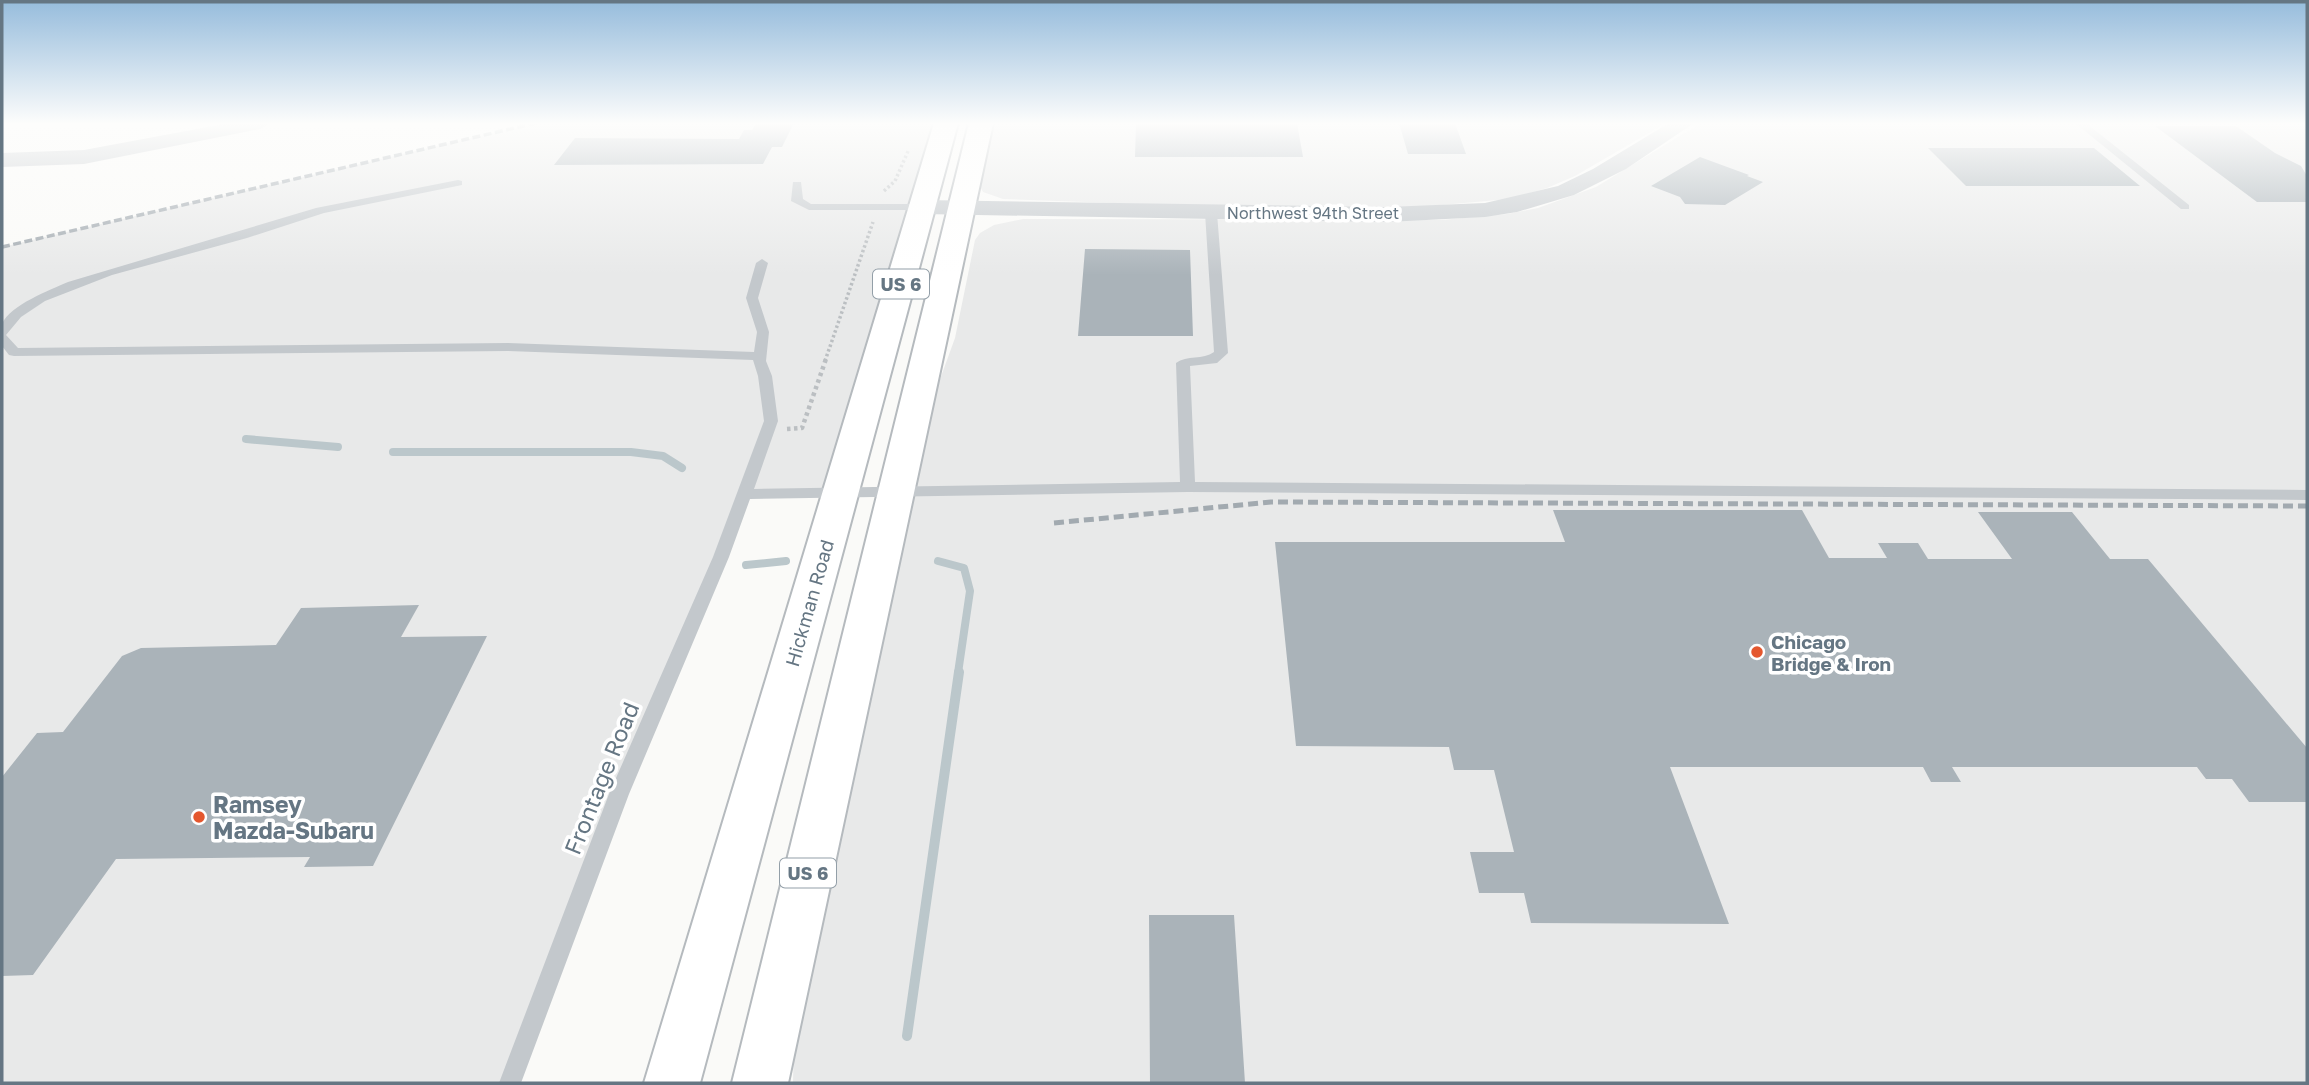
<svg xmlns="http://www.w3.org/2000/svg" width="2309" height="1085" font-family="'Golos Text',sans-serif">
<style>
.built{fill:#e8e9e9}
.lines{fill:none;stroke-linecap:round;stroke-linejoin:round}
.stream-far1{stroke:#bbc7cb;stroke-width:8}
.stream{stroke:#bbc7cb;stroke-width:10}
.building{fill:#aab3b9}
.primary-casing{stroke:#b5babe;stroke-width:4}
.path-far1{stroke:#bbbfc2;stroke-width:3.5;stroke-dasharray:2.5 2.5;stroke-linecap:butt}
.path{stroke:#bbbfc2;stroke-width:4.5;stroke-dasharray:3.5 3.5;stroke-linecap:butt}
.lane{fill:#c3c8cc;fill-rule:evenodd}
.street{fill:#c3c8cc;fill-rule:evenodd}
.primary{fill:#fff;fill-rule:evenodd}
.rail-far1{stroke:#a2aab0;stroke-width:3.5;stroke-dasharray:8 3.5;stroke-linecap:butt}
.rail{stroke:#a2aab0;stroke-width:5;stroke-dasharray:10 5;stroke-linecap:butt}
.poi-dot{fill:#e4572e;stroke:#fff;stroke-width:2.5}
.labels{text-anchor:middle;dominant-baseline:central;stroke-width:7;stroke-linejoin:round;paint-order:stroke}
.far-street-label{font-size:16px;fill:#657683;stroke:#fff}
.shield{fill:#fff;stroke:#939fa8;stroke-width:2}
.shield-label{font-size:18px;font-weight:bold;fill:#657683}
.street-label{font-size:19px;fill:#657683;stroke:#fff}
.poi-label{font-size:19px;font-weight:bold;fill:#657683;stroke:#fff;text-anchor:start}
.near-street-label{font-size:23px;fill:#657683;stroke:#fff}
.near-poi-label{font-size:23px;font-weight:bold;fill:#657683;stroke:#fff;text-anchor:start}
</style>
<rect width="100%" height="100%" fill="#fafaf8"/>
<path class="built" d="M536,123h410l-105,368 -97,4 -125,299 -109,289h-508v-836z
M991,123h675l-91,53 -28,12 -38,11 -90,8 -221,-1 -195,-7 -20,-7 -5,-9z
M1701,123h606v960h-1514l1,-42 129,-615 32,-88 20,-98 5,-7 14,-8 29,-6 418,1 66,-6 31,-6 58,-21z"/>
<g class="lines">
<path class="stream-far1" d="M246,439l92,8
M393,452h238l32,4 19,12
M938,561l26,7 6,23 -12,82
M746,565l40,-4"/>
<path class="stream" d="M907,1036l52,-364"/>
</g>
<path class="building" d="M756,123h38l-12,24h-10l-9,17 -209,1 21,-27 164,1 5,-9h8z
M1136,123h161l6,34h-168z
M1399,123h56l11,31h-58z
M2155,126h81l39,27 26,13 6,10v26h-50z
M1928,148h166l46,38h-174z
M1700,157l49,18 -2,1 16,6 -38,23 -40,-1 -5,-7 -29,-11z
M1085,249l105,1 3,86h-115z
M1553,510h249l27,48h58l-9,-15h40l10,16h84l-34,-47h94l38,47h38l159,189v54h-58l-17,-23h-26l-9,-12h-245l9,15h-30l-8,-15h-253l59,157 -198,-1 -7,-30h-45l-9,-41h44l-20,-82h-40l-5,-23 -153,-1 -21,-204h290z
M419,605l-18,32 86,-1 -114,230 -69,1 6,-10 -194,2 -83,116 -31,1v-199l35,-44 26,-1 59,-76 19,-8 135,-3 25,-37z
M1149,915h85l11,168h-95z"/>
<g class="lines">
<g class="primary-casing">
<path id="primary" d="M934,123h24l-258,960h-56z
M969,123h24l-205,960h-56z"/>
</g>
<path class="path-far1" d="M884,191l11,-10 14,-32
M825,361l48,-139"/>
<path class="path" d="M787,429l15,-1 24,-69"/>
<path class="lane" d="M2075,123h11l103,82v4h-8z
M458,180l4,1v4l-138,28 -77,25 -135,37 -67,26 -24,16 -15,18 12,13 490,-5 246,9 3,-20 -11,-34 10,-35 6,-4 6,4 -10,35 11,34 -3,29 6,15 6,45 -24,68 426,-7 -4,-119c11,-8 27,-3 38,-11l-9,-139 6,-3 6,3 11,140 -11,10 -27,3 5,116 1112,8v10l-1119,-8 -438,7 -21,58 -100,237 -108,289h-22l110,-289 104,-237 51,-136 -6,-45 -5,-16 -245,-9 -494,5 -5,-1 -7,-9c0,-6 -2,-17 0,-22 8,-19 48,-34 66,-42l248,-74z
M793,182h8l2,17 8,5h112l6,3 -6,3h-114l-18,-9z"/>
<path class="street" d="M229,123h42l-11,6 -176,35 -82,3v-14l82,-3z
M1669,123h25l-68,46 -52,26 -57,17 -32,5 -98,5 -464,-8 -8,-2 -4,-5 4,-5 8,-2 464,7 98,-4 73,-17 35,-17z"/>
<use href="#primary" class="primary"/>
<path class="rail-far1" d="M2,247l534,-124"/>
<path class="rail" d="M1054,523l217,-21 1036,4"/>
</g>
<linearGradient id="sky" x2="0" y2="1"><stop stop-color="#96bcdc"/><stop offset="0.45" stop-color="#fdfdfc"/><stop offset="1" stop-color="#fdfdfc" stop-opacity="0"/></linearGradient>
<rect width="2309" height="275" fill="url(#sky)"/>
<g class="poi-dot">
<circle cx="1757" cy="652" r="7"/>
<circle cx="199" cy="817" r="7"/>
</g>
<g class="labels">
<g class="far-street-label">
<text x="1313" y="213">Northwest 94th Street</text>
</g>
<g class="shield">
<rect x="873" y="269.5" width="56" height="29" rx="5"/>
<rect x="780" y="858.5" width="56" height="29" rx="5"/>
</g>
<g class="shield-label">
<text x="901" y="284">US 6</text>
<text x="808" y="873">US 6</text>
</g>
<g class="street-label">
<text transform="translate(809 603) rotate(-74)">Hickman Road</text>
</g>
<g class="poi-label">
<text x="1771" y="641">Chicago<tspan x="1771" dy="22">Bridge &amp; Iron</tspan></text>
</g>
<g class="near-street-label">
<text transform="translate(601 778) rotate(-68)">Frontage Road</text>
</g>
<g class="near-poi-label">
<text x="213" y="804">Ramsey<tspan x="213" dy="26">Mazda-Subaru</tspan></text>
</g>
</g>
<rect width="2309" height="1085" fill="none" stroke="#657683" stroke-width="7"/>
</svg>
